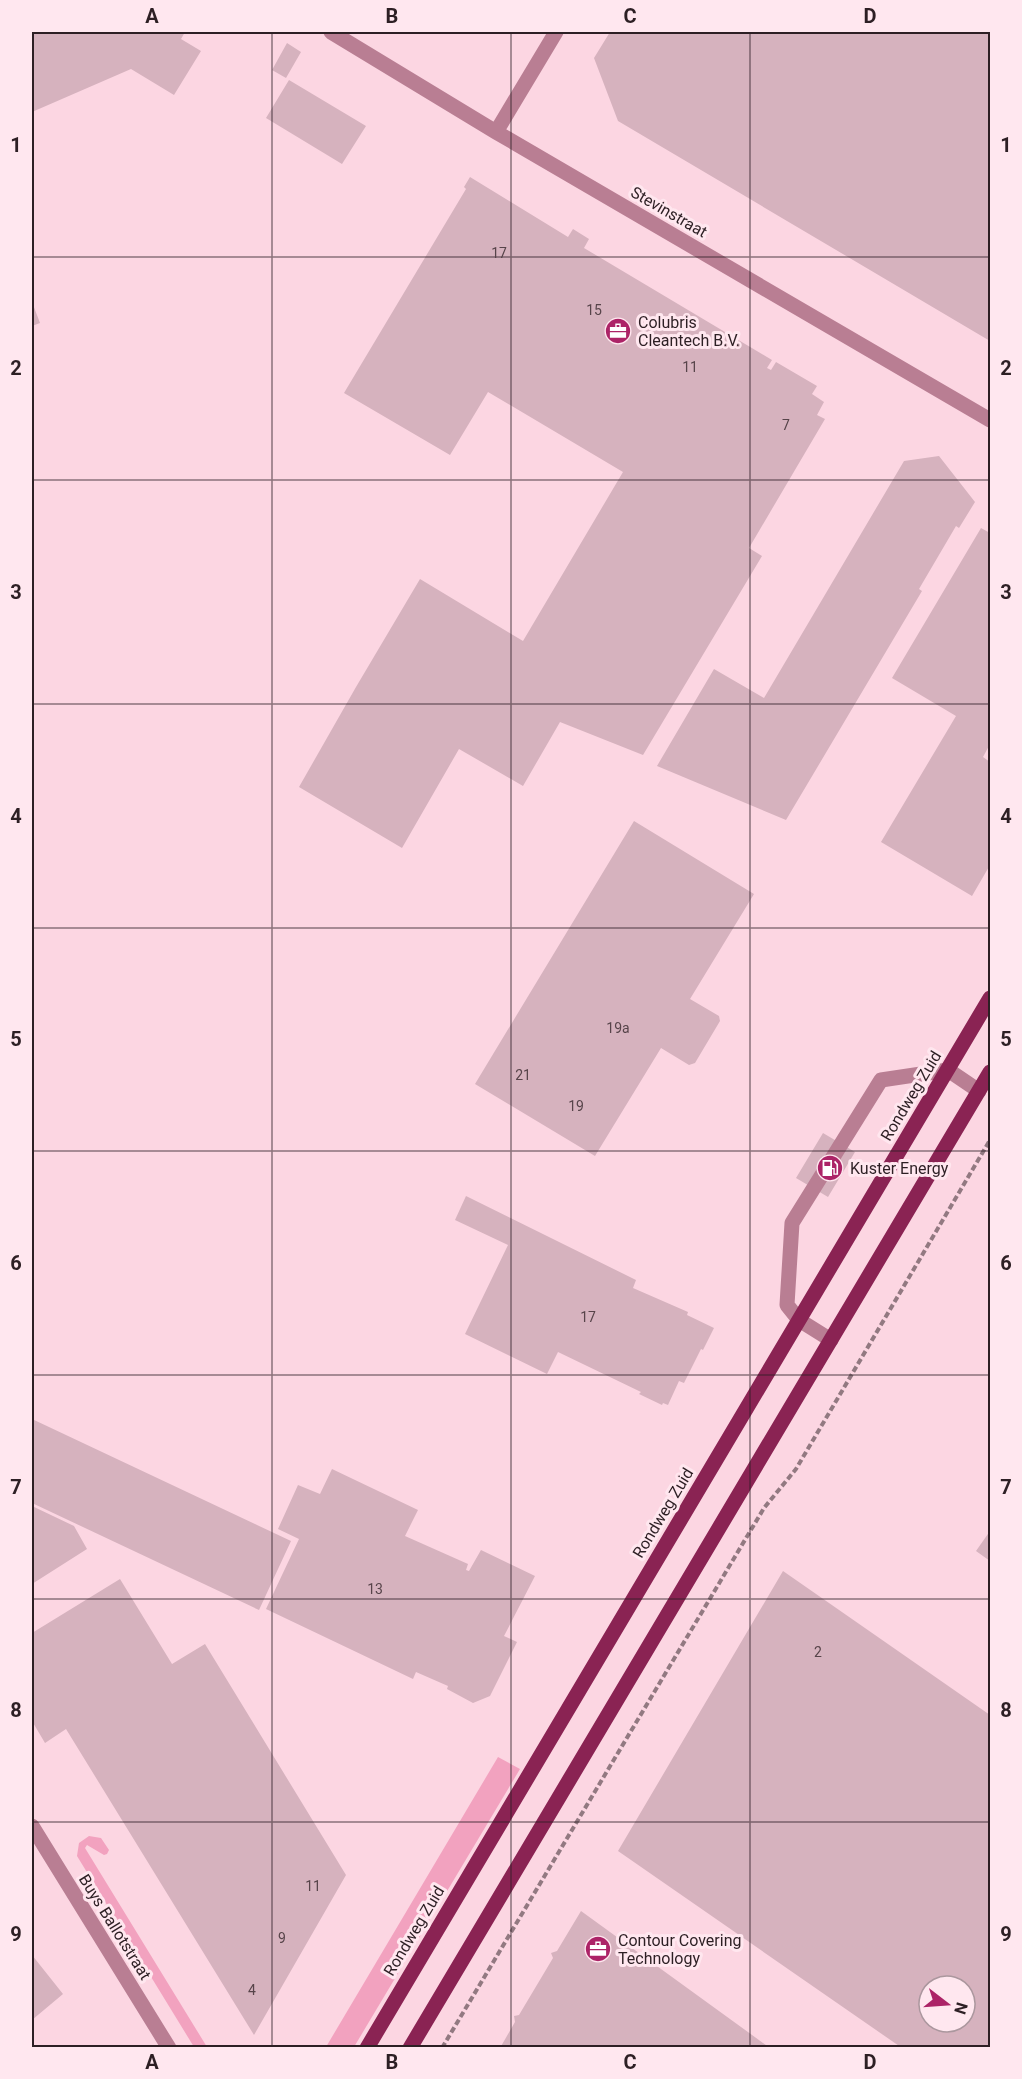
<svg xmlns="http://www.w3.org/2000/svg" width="1022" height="2079" font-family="Roboto,sans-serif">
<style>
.green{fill:#f2a2bf}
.building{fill:#d6b2be;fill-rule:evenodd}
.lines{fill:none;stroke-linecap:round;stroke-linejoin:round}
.path{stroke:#927981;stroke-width:4;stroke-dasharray:6 3;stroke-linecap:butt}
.lane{stroke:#b97e93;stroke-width:15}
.street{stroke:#b97e93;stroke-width:15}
.primary{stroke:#8a2353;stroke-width:15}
.grid{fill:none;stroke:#2d1f24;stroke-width:1.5;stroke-opacity:0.55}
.labels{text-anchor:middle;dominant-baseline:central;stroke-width:6;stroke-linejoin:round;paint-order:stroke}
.number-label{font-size:14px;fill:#57444a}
.street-label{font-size:16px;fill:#2d1f24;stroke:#ffe7ef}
.poi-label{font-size:16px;fill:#2d1f24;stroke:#ffe7ef;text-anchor:start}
.neatline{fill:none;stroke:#2d1f24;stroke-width:2}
.grid-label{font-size:20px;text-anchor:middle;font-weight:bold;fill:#2d1f24}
</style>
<rect width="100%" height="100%" fill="#fcd6e2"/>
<path class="green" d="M498,1757l22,12 -166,278h-28z
M89,1836l12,2 8,12 -2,4 -3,1 -17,-10 -2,3 122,199h-13l-117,-191 2,-13z"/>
<path class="building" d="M32,32h153l-4,7 20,12 -27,44 -43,-26 -99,43z
M610,32h380v309l-372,-220 -24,-63z
M287,43l14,9 -15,26 -14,-8z
M289,80l77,46 -24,38 -76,-46z
M470,177l98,60 5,-8 16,10 -5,9 188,112 -5,8 4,2 5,-8 41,24 -5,8 12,8 -7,13 8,4 -76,129 13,8 -119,199 -83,-33 -37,64 -64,-37 -57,99 -103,-61 57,-100 64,-108 103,62 100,-169 -135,-80 -38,63 -106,-62 122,-204 -2,-2z
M32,302l8,21 -8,3z
M939,456l36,46 -16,26 -3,-2 -37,63 3,2 -136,229 -129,-54 57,-97 50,29 140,-237z
M981,528l9,5v211l-7,13 7,5v103l-18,31 -91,-54 75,-126 -64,-38z
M634,821l120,73 -64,105 29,17 1,5 -25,42 -6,2 -28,-17 -66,108 -120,-72z
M823,1133l32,19 -27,45 -32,-19z
M466,1196l170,84 -3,8 55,24 -1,3 27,13 -11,22 -2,-1 -17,34 -5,-2 -11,24 -5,-2 -1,2 -23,-11 2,-2 -83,-40 -11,22 -82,-40 43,-89 -53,-25z
M32,1419l259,122 -32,69 -227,-107z
M332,1469l86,41 -13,26 63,28 -2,6 3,1 12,-21 54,26 -31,60 13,6 -27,54 -17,7 -26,-14 1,-3 -32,-14 -3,7 -147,-70 33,-70 -21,-10 20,-44 22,9z
M32,1506l42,20 13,23 -55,35z
M990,1531v30l-14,-10z
M783,1571l207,144v333h-88l-284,-197zM929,1986h36v36h-36z
M120,1579l52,85 33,-20 141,231 -92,160 -188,-306 -21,14 -13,-22v-88z
M581,1911l189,137h-270l15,-26 -1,-6 5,-1 34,-57 -2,-5 6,-2z
M32,1955l31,39 -31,26z"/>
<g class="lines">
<path class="path" d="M442,2048l322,-540 32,-39 194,-329"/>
<path class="lane" d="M831,1340l-32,-20 -12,-15 5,-82 89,-143 67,-10 31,21"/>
<path class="street" d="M331,32l165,100 494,288
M496,132l60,-100
M32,1826l137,222"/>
<path class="primary" d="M367,2048l623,-1050
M410,2048l580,-976"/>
</g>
<path class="grid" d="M272,32v2016M511,32v2016M750,32v2016M32,257h958M32,480h958M32,704h958M32,928h958M32,1151h958M32,1375h958M32,1599h958M32,1822h958"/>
<defs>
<g id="office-disc" transform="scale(1.35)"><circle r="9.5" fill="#ac2367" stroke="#ffe7ef"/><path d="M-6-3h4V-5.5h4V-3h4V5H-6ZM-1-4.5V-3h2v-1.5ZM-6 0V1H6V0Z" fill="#fff"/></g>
<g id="fuel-disc" transform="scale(1.35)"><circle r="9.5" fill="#ac2367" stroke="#ffe7ef"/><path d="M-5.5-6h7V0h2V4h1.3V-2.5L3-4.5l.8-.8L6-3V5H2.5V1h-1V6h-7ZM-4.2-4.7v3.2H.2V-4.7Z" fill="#fff"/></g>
</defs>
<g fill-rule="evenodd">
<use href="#office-disc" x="618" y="331"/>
<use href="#fuel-disc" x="830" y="1168"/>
<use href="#office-disc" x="598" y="1949"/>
</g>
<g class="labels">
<g class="number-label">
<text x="499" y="253">17</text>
<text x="594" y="310">15</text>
<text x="690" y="367">11</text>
<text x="786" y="425">7</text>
<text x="618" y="1028">19a</text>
<text x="523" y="1075">21</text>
<text x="576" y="1106">19</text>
<text x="588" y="1317">17</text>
<text x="375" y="1589">13</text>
<text x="818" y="1652">2</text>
<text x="313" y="1886">11</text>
<text x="282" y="1938">9</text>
<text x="252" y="1990">4</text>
</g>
<g class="street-label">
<text transform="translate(669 212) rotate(30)">Stevinstraat</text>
<text transform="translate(911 1096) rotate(-59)">Rondweg Zuid</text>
<text transform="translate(663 1513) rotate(-59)">Rondweg Zuid</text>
<text transform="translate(115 1927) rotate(58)">Buys Ballotstraat</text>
<text transform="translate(414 1931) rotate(-59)">Rondweg Zuid</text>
</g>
<g class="poi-label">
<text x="638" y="322">Colubris<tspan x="638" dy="18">Cleantech B.V.</tspan></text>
<text x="850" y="1168">Kuster Energy</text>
<text x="618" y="1940">Contour Covering<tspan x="618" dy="18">Technology</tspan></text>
</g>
</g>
<rect width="1022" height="2079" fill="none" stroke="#ffe7ef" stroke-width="66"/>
<g transform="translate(947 2004) rotate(107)"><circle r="28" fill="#ffe7ef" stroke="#ab979e" stroke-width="1.5"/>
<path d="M0-4.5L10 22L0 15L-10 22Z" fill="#ac2367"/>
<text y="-9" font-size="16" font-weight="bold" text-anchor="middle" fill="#2d1f24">N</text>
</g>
<rect x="33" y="33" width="956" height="2013" class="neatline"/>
<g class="grid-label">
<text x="152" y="23">A</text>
<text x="392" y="23">B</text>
<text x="630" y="23">C</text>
<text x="870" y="23">D</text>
<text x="16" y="152">1</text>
<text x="1006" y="152">1</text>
<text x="16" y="375">2</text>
<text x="1006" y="375">2</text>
<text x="16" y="599">3</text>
<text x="1006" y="599">3</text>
<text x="16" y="823">4</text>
<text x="1006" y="823">4</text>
<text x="16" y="1046">5</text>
<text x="1006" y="1046">5</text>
<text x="16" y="1270">6</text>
<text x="1006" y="1270">6</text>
<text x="16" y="1494">7</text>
<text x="1006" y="1494">7</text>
<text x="16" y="1717">8</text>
<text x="1006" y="1717">8</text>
<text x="16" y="1941">9</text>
<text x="1006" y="1941">9</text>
<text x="152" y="2069">A</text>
<text x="392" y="2069">B</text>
<text x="630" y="2069">C</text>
<text x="870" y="2069">D</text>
</g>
</svg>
